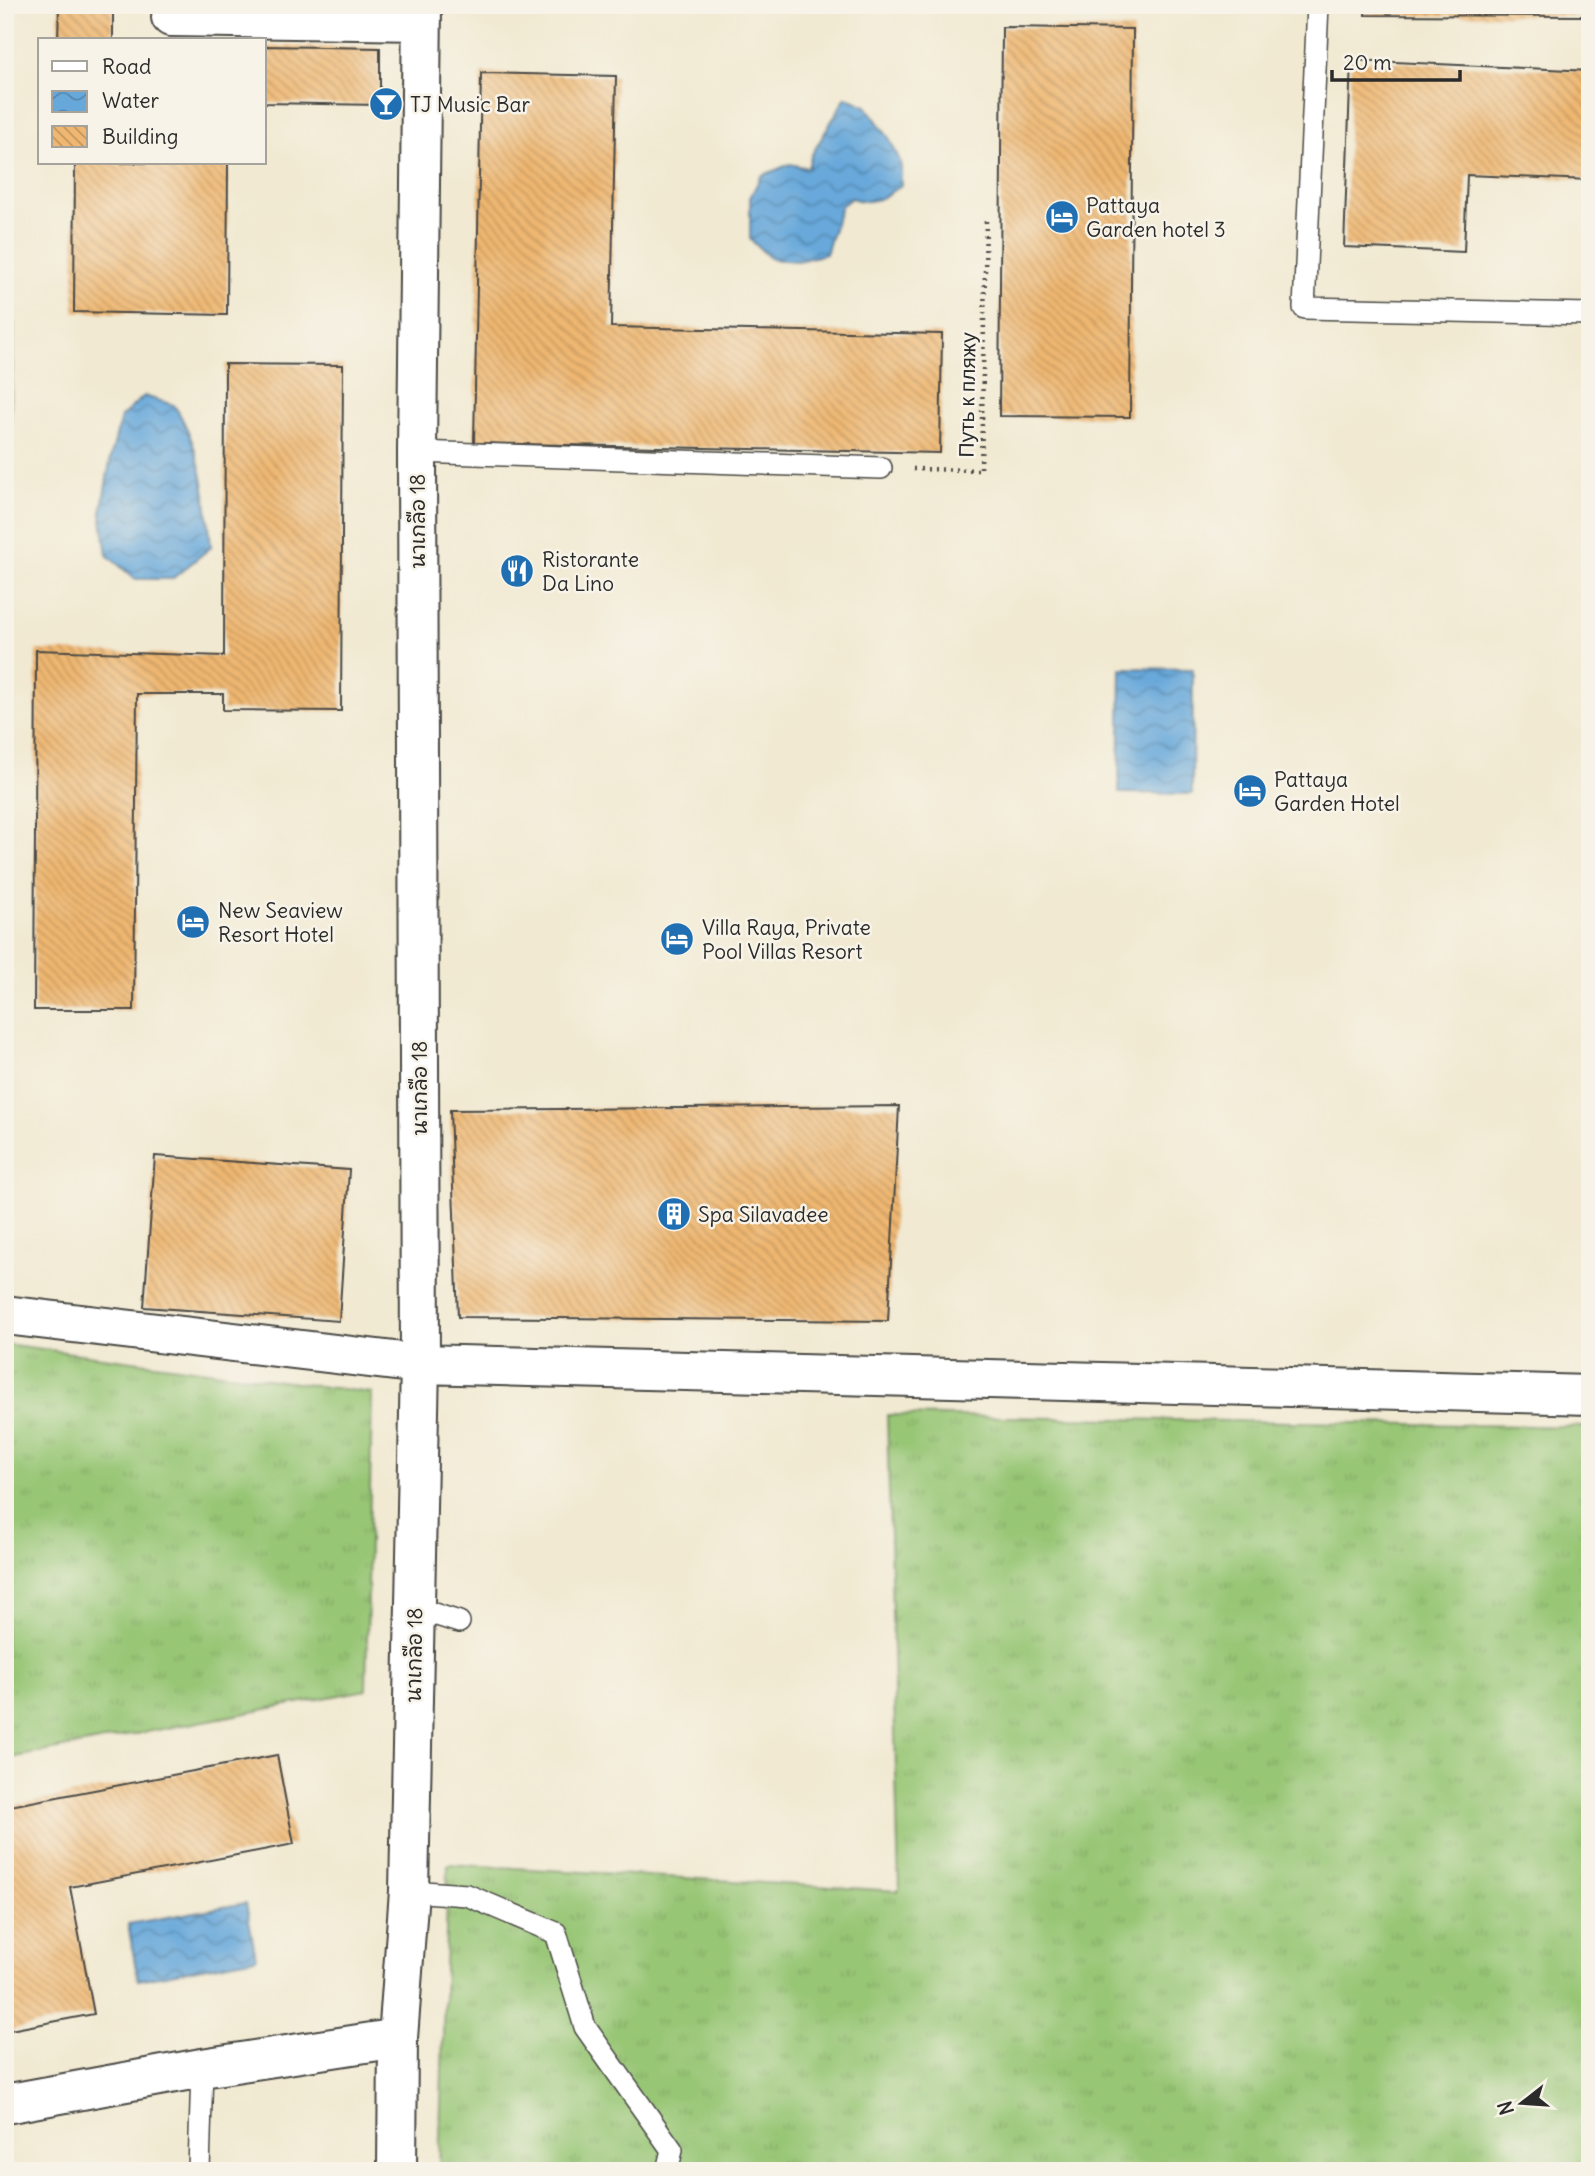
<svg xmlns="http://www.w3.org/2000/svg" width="1595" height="2176" font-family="Delius,'Playpen Sans Thai',sans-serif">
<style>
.grass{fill:url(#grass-tufts);stroke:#617850;stroke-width:2}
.water{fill:url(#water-waves);stroke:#496a82;stroke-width:2}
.building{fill:url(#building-back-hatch)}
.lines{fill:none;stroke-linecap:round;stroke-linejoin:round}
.lane-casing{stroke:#494844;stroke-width:24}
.street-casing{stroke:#494844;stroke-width:42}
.path{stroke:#494844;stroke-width:4.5;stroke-dasharray:2 5;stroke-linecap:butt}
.lane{stroke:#fff;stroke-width:21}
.street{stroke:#fff;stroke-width:38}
.labels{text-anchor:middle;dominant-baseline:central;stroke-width:5;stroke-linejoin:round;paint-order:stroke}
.poi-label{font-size:21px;fill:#2b2b2b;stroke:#f7f3e8;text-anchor:start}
.street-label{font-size:21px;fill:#2b2b2b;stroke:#f7f3e8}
</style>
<defs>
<pattern id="grass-tufts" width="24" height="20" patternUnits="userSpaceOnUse" patternTransform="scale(1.75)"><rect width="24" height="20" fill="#97c675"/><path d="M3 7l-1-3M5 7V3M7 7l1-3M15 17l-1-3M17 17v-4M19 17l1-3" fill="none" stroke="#82aa65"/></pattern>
<pattern id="water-waves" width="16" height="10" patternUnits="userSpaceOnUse" patternTransform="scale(1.75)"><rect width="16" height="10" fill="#67a8da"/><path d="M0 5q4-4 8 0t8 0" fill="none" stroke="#5589b1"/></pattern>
<pattern id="building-back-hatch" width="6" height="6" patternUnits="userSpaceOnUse" patternTransform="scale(1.75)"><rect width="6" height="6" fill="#efb771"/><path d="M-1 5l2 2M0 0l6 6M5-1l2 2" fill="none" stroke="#c2955d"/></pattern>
</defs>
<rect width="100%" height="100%" fill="#f7f3e8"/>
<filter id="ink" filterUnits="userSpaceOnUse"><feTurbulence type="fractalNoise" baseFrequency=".0143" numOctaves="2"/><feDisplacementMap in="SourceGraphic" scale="14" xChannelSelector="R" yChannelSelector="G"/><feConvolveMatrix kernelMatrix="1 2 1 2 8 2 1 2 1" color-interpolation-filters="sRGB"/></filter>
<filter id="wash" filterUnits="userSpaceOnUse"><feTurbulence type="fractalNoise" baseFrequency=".00686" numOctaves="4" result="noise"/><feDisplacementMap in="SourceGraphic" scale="28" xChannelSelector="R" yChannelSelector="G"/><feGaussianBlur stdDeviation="1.57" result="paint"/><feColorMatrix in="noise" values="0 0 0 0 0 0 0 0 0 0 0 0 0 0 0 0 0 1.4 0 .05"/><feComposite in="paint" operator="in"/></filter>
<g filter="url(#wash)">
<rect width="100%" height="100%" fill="#f1e9d1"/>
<path class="grass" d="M5,324h9l-9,228z
M5,1344l367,49 -6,297 -361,69z
M887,1415l703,12v744h-1151l9,-307 451,27z"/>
<path class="water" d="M846,97l20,9 23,32 12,25v22c-17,13 -29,21 -50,13l-10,8 -15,48 -28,7 -27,-2 -21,-20v-41l11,-22 29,-12 18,4 3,-12z
M144,396l30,9c27,41 33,93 37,142l-39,32h-37l-28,-24 -6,-42 10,-57 10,-39z
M1121,668l72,1 -1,125 -73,-1z
M246,1903l10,55 -118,22 -10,-56z"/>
<g id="blocks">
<path class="building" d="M59,5h54v35h-55z
M1366,5h224v11l-225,-1z
M1002,27l131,2 -3,388 -131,-1z
M264,46l116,2v57l-116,-2z
M1351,60l239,11v109l-123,-5 -3,77 -120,-5z
M481,73l135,3 -5,251 331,7 -2,119 -466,-10z
M75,163h153l-1,152 -153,-3z
M225,364l118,1 -2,346 -118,-1v-16h-86l-3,316h-100l2,-360 188,6z
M899,1106l-11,215 -430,-4 -8,-207z
M155,1156l194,14 -10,151 -195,-14z
M277,1755l17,89 -224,43 24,127 -89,17v-224z"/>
</g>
</g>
<g filter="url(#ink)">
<use href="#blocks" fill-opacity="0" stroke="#494844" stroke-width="2"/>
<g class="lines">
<g class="lane-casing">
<path id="lane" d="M1318,5l-14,303 286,6
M417,452l464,16
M415,1608l44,14
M409,1891l58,4 89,38 29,94 87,123 -5,21
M199,2171l3,-103"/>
</g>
<g class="street-casing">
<path id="street" d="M171,17l251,4
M5,1315l415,49 1170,31
M5,2104l197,-36 196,-30
M397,2171l1,-133 11,-147 11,-527 -3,-912 5,-447"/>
</g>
<path class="path" d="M913,469l68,1 5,-250"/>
<use href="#lane" class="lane"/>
<use href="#street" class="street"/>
</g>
</g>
<defs>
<g id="bar-disc" transform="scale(1.75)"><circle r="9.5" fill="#1f6fb2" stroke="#f7f3e8"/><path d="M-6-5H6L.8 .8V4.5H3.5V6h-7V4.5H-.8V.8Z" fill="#fff"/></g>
<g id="hotel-disc" transform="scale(1.75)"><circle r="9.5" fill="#1f6fb2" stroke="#f7f3e8"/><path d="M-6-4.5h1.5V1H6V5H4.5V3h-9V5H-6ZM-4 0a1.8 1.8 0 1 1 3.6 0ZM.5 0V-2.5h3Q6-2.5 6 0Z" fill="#fff"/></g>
<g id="restaurant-disc" transform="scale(1.75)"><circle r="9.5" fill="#1f6fb2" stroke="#f7f3e8"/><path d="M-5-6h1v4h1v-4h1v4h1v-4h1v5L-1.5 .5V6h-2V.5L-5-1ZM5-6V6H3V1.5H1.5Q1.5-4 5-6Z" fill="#fff"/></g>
<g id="building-disc" transform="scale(1.75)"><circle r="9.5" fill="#1f6fb2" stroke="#f7f3e8"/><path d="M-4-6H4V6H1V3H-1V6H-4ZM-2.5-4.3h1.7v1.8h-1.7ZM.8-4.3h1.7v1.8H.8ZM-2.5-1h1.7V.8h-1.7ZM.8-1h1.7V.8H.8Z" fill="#fff"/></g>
</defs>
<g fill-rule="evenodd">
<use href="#bar-disc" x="386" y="104"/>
<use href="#hotel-disc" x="1062" y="217"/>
<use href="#restaurant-disc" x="517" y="571"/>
<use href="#hotel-disc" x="1250" y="791"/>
<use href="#hotel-disc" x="193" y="922"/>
<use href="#hotel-disc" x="677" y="939"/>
<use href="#building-disc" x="674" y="1214"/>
</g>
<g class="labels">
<g class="poi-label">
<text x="410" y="104">TJ Music Bar</text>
<text x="1086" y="205">Pattaya<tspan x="1086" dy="24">Garden hotel 3</tspan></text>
<text x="542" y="559">Ristorante<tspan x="542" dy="24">Da Lino</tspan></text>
<text x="1274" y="779">Pattaya<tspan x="1274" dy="24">Garden Hotel</tspan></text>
<text x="218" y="910">New Seaview<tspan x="218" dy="24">Resort Hotel</tspan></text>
<text x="702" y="927">Villa Raya, Private<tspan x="702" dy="24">Pool Villas Resort</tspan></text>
<text x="698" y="1214">Spa Silavadee</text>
</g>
<g class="street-label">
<text transform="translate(967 395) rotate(-89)">Путь к пляжу</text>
<text transform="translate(417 521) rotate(-90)">นาเกลือ 18</text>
<text transform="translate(419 1088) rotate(-90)">นาเกลือ 18</text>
<text transform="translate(414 1655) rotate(-89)">นาเกลือ 18</text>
</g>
</g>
<rect width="1595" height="2176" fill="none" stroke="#f7f3e8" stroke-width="28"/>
<rect x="38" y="38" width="228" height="126" fill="#f7f3e8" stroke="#a5a39c" stroke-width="2"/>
<rect x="52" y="61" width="35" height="10" fill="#ffffff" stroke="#a5a39c" stroke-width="2"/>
<text x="102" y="74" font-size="21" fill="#2b2b2b">Road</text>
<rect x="52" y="91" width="35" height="21" fill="url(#water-waves)" stroke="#a5a39c" stroke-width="2"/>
<text x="102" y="108" font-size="21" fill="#2b2b2b">Water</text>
<rect x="52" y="126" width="35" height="21" fill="url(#building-back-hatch)" stroke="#a5a39c" stroke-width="2"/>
<text x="102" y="144" font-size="21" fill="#2b2b2b">Building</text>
<g transform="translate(1522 2103) rotate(253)" stroke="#f7f3e8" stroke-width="5" paint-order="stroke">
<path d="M0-5L12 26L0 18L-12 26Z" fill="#2b2b2b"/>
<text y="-10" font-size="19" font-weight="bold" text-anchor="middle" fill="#2b2b2b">N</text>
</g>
<path d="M1332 70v10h128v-10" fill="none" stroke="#2b2b2b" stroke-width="3.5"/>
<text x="1343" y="70" font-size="21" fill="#2b2b2b" stroke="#f7f3e8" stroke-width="5" paint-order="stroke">20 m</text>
</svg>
